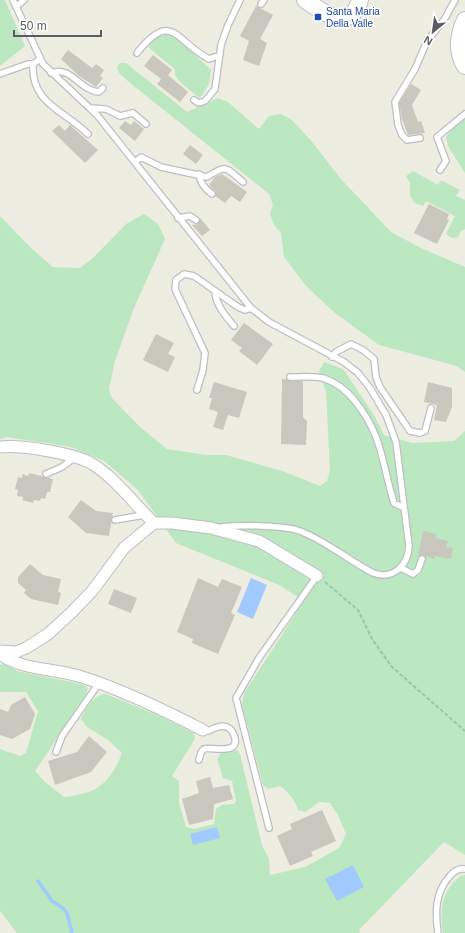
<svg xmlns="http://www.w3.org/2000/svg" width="465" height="933" font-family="Helvetica,sans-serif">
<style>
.green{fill:#bbe8c1}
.water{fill:#a1cbff}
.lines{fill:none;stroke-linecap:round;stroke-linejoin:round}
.stream{stroke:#a1cbff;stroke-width:3.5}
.building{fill:#c9c7be}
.lane-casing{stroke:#bcbec4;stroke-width:8}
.street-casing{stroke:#bcbec4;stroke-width:13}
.secondary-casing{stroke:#bcbfc7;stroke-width:18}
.path{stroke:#94c9aa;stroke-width:2;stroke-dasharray:4 2;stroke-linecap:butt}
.lane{stroke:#fff;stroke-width:5.5}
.street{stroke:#fff;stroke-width:11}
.secondary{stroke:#fff;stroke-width:16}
.transit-dot{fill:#1a4fb4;stroke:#fff;stroke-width:1.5}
.labels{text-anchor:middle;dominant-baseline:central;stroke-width:3;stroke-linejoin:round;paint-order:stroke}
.transit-label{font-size:10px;fill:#164399;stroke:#fff;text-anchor:start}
</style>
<rect width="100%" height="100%" fill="#eeede1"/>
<path class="green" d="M0,0h5l20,46 -25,20z
M162,35h8l11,7 30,28 -2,14 -8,13h-3l-19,-16 -4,-6v-6l-26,-21v-3l7,-7z
M120,63h6l61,49 31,-14 10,4 31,27 10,-13 12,-2 11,6 21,23 28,36 50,53 30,16 44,19v105l-8,-6 -78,-21 -44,-32 -28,-26 -23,-30 -3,-24 -7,-8 -4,-11 3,-9 -4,-11 -139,-111 -11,-10 -2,-6z
M465,119v54l-17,-27 -2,-9 4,-6z
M413,171l25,14 3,-5 19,10 -4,6 9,4v29l-4,2 -3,6 -6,1 -6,-4 9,-18 -29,-15 -3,5 -8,-3 -5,-7v-13l-4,-7z
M144,214l14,10 7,15 -31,69 -19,53 -6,28 2,8 29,30 27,22 39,6h20l56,16 38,15 7,-5 3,-11 -4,-78 -7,-21 5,-9 19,7 31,46 10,20 28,8 42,-2 11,-10v424l-21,-13 -84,87 -1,4h-342l-17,-22v-162l20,7 6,-3 12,-42 -12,-19h-26v-27l6,-2 11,8 64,13 7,4 -3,9 -50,74 10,11 19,15c32,-3 46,-13 58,-44l-14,-13 -21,-13 -6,-8c6,-11 11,-24 25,-25l51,21 37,18 1,6 -23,37 7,5v22l7,24 8,2 20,-5 2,-15 6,-4 12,-1 2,-3 -4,-20 -9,-3 -6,-19 4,-6 16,-3 3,4 22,91 7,14 1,16 35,-8 34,-19 7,-14 -8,-19 -8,-12 -11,-1 -14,10 -7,-2c-3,-10 -10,-19 -18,-24l-12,3 -5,-4 -21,-80 2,-12 60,-92 -25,-16 -103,-42 -38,-53 -34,-29 -33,-14 -64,-10 -7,2v-223l32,33 21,18 27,1 13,-10 33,-34z
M462,875h3v58h-22c-4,-25 -1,-43 19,-58z"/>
<path class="water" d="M251,578l16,7 -14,34 -16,-7z
M217,827l3,11 -27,7 -3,-11z
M353,865l11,22 -27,14 -12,-22z"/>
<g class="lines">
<path class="stream" d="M38,881l14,20 11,7 4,5 5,20"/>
</g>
<path class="building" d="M256,6l17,9 -13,24 7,4 -8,23 -16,-6 6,-19 -9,-5z
M68,50l24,18 4,-4 8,6 -4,6 3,2 -7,9 -17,-11 -18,-17z
M153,55l19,15 -4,5 20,17 -8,10 -23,-18 4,-5 -17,-13z
M411,84l10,6 -9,15 6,17 3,-1 4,12 -17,2 -6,-16 -3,-16z
M125,121l6,4 3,-4 10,8 -9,12 -16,-13z
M59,125l6,6 5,-6 28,25 -13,13 -33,-32z
M190,145l13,10 -7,9 -13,-10z
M222,174l25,18 -7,10 -9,-6 -6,7 -10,-7 1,-4 -7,-7 6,-8z
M429,204l20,10 -2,5 2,1 -12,24 -23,-11z
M200,218l10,12 -8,6 -10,-11 6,-1z
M244,323l29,21 -16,21 -18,-14 3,-3 -11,-8z
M156,334l18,9 -6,11 7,3 -7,15 -25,-12z
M282,379l21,2v36l4,4 -1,24 -25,-1z
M214,382l33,10 -8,26 -11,-3 -5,15 -10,-3 5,-15 -9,-3 3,-11h-3z
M428,382l24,6v19l-6,15 -12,-2 3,-15 -13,-3z
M29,473l24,6 -3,13h-3l-2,7 -4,-1 -1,3 -6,-1 -1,3 -11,-3 1,-3 -6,-1 1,-6 -3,-1 3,-12 4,1v-4l6,2z
M81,500l15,11 17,2 -4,23 -23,-3 -18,-16z
M423,531l13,3 -1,4 13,3 -2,6 7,1 -2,11 -16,-3 -1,3 -11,-4 -5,1z
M30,564l13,11 18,4 -3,13 3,1 -3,12 -27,-6 -7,-6 2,-3 -8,-7v-6z
M198,578l20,9 4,-8 20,8 -11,26 4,2 -17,39 -26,-11 1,-4 -16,-7z
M114,589l23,9 -6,15 -23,-9z
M25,697l10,17 -5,15 -18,10 -12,-4v-26l8,3 3,-7z
M89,736l18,16 -16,20 -36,13 -7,-24 29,-9z
M210,777l3,11 16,-3 4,14 -19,5 -1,15 -24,6 -7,-26 17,-6 -3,-12z
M322,810l14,31 -25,11 2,4 -23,10 -13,-30 15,-7 -2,-5z"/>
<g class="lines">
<g class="lane-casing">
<path id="lane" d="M13,0l30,64 54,51 154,193 18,14 75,40 14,11 12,15 16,27 10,27 13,104c-1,20 -16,34 -36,27 -25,-13 -47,-32 -73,-42 -17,-6 -61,-6 -79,-4
M261,4l3,-4
M16,7l8,-7
M137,53c35,-44 38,-12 72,6l11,-4
M40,59l-7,5c-2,40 31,46 55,70
M51,73c20,-8 29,18 48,19l4,-4
M0,74l28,-10h5
M194,100l5,3 6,-2 10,-12 6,-44 7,-20 12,-25
M90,108l16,1 14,7 13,-3 13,11
M420,138l-13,2 -5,-5 -4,-10 -3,-23 20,-33 12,-28 17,-21 11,-20
M135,162l6,-5 20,10 46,10c20,-13 18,-10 36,5
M440,170l6,-9 -9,-24 28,-23
M199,174c1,9 6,15 13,20
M178,218l12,-2 6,4
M215,291c0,13 11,26 19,35
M332,357l4,-5 15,-8 12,6 11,9 2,18 4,10 30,44 10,2 5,-2 6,-23
M290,377c11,0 23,-1 33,1 13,4 24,13 32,23 29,37 26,61 39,102l10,5
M197,390l6,-20 2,-17 -30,-64 1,-9 8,-6 10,2 44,31 7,3 6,-2
M46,474l16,-7 13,-10
M115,520l29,-5
M401,568l12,6 5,-4 4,-11
M56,752l6,-16 37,-53
M199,760c1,-4 1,-8 5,-11 5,-3 38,8 30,-14 -5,-13 -16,-9 -26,-4l-5,-1
M269,828l-33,-130 23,-40 58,-82
M438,933c-3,-20 -3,-40 11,-56 4,-5 9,-9 16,-8"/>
</g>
<g class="street-casing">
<path id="street" d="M0,447c21,-2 76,6 94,18 22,14 40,39 60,58
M0,651l16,1 10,-4 22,-14 24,-22 21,-22 31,-42 30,-25h18l39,5 48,13 58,35
M0,654c23,17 56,14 82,23 41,13 82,33 121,53"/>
</g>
<g class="secondary-casing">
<path id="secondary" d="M305,0c17,12 45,34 55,0
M465,20c-7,15 -9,32 0,46"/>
</g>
<path class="path" d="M325,582l33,28 14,29 20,28 73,64"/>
<use href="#lane" class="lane"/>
<use href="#street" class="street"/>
<use href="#secondary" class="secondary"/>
</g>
<rect class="transit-dot" x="314" y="13" width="8" height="8" rx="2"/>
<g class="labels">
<g class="transit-label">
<text x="326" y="11">Santa Maria<tspan x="326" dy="12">Della Valle</tspan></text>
</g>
</g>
<g transform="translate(433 32) rotate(209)" stroke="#ffffff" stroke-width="3" paint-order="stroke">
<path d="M0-3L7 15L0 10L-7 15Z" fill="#5a5d64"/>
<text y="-6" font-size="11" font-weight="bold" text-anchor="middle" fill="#5a5d64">N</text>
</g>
<path d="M14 30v6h87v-6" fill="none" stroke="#5a5d64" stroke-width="2"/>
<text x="20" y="30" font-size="12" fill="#5a5d64" stroke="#ffffff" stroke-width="3" paint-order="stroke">50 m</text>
</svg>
